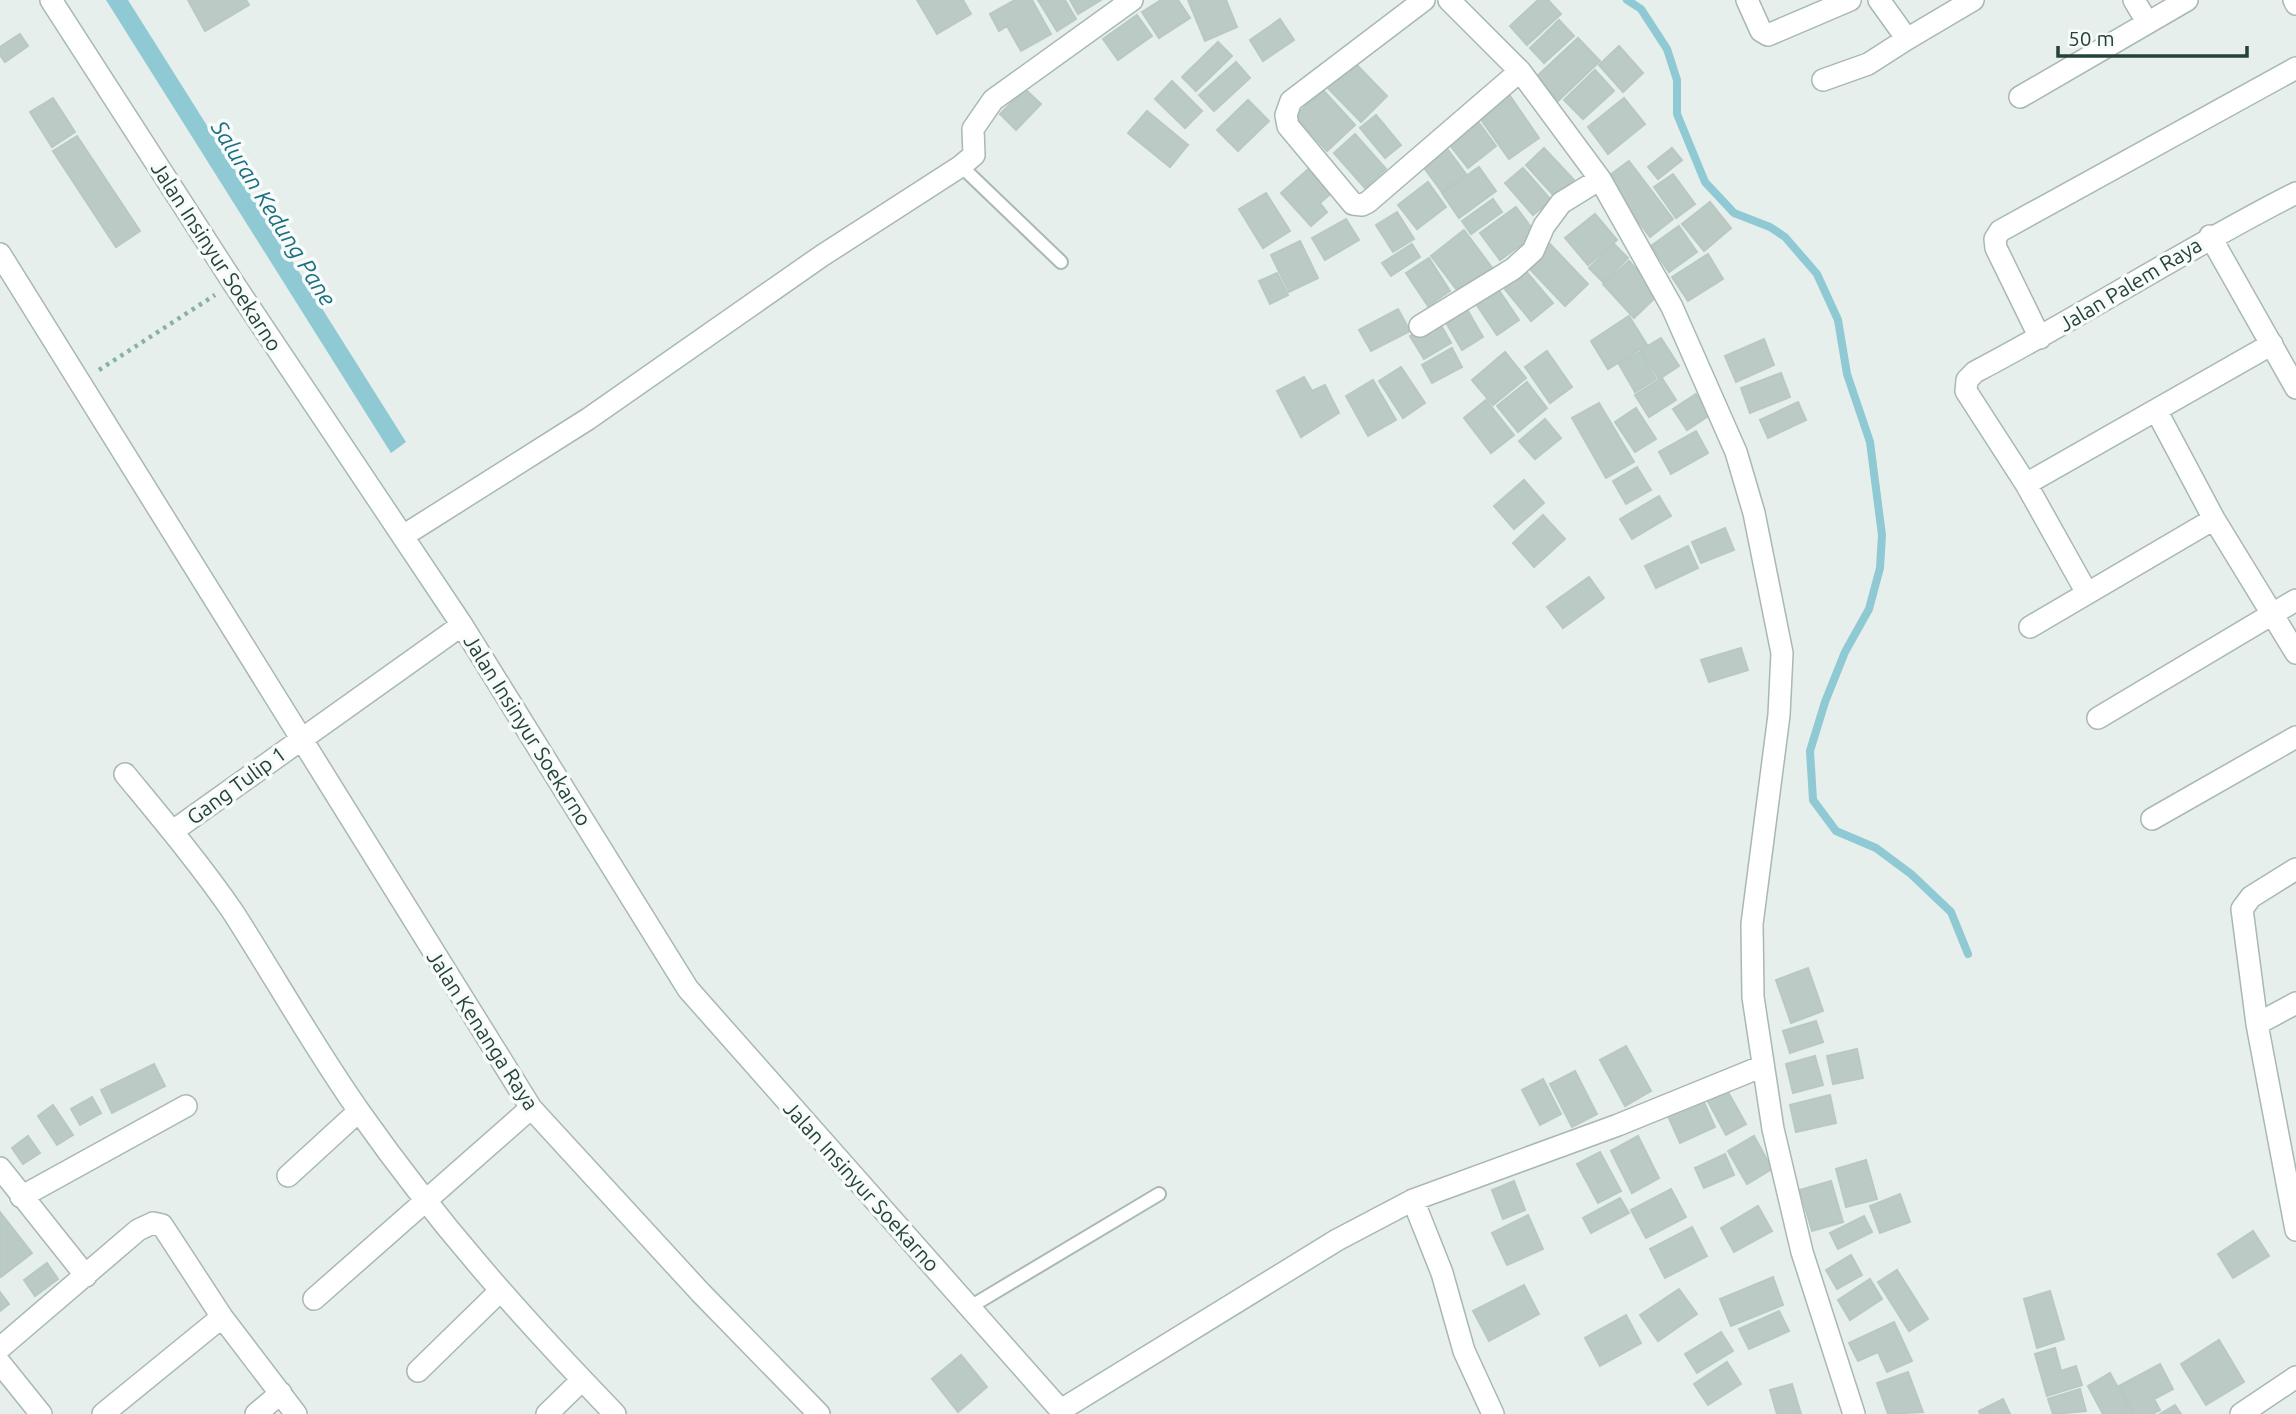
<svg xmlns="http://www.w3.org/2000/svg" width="2296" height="1414" font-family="Ubuntu,sans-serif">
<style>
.water{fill:#8ec9d4}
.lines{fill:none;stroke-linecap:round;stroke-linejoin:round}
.stream{stroke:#8ec9d4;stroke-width:8}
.building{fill:#bbcac4;stroke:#b8c9c2;stroke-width:2}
.service-casing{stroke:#a8b8b2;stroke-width:16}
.minor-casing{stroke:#a8b8b2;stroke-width:24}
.path{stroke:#86b3a5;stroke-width:4.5;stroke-dasharray:3.5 5;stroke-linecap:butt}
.service{stroke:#fff;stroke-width:12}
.minor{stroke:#fff;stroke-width:21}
.labels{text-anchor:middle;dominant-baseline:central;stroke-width:7;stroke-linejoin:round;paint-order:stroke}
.street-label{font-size:21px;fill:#24423a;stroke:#f7fbf9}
.water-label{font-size:23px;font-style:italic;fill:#1c6f80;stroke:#f7fbf9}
</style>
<rect width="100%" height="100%" fill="#e6efeb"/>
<path class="water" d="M106,0h22l278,442 -15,11z"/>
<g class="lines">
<path class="stream" d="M1627,0l14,9 26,40 10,31v34l28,68 29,31 36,14 15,10 32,37 21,46 9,54 23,68 12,93 -2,33 -11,41 -24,43 -20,50 -15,49 3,49 23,31 40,17 35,26 40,38 17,42"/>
</g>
<path class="building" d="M188,0h58l3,5 -44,26z
M917,0h46l8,14 -34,20z
M1015,0h17l19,34 -30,17 -14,-25 -8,5 -9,-17z
M1038,0h27l11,19 -19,12z
M1070,0h31l-23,14z
M1161,0h17l12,18 -31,20 -17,-26z
M1188,0h38l11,27 -32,14z
M1538,0h10l13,14 -34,31 -17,-19z
M1137,15l15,21 -34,24 -15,-21z
M1280,19l14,21 -31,21 -13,-21z
M1559,20l15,16 -30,27 -14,-15z
M20,34l8,12 -23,16 -5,-7v-8z
M1578,38l22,23 -42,40 -23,-23z
M1218,42l14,14 -36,35 -14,-14z
M1619,46l24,27 -20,19 -24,-27z
M1352,60l35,36 -26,26 -36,-37z
M1236,62l14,16 -36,33 -15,-16z
M1595,70l19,21 -31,28 -19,-19z
M1172,81l30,30 -17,17 -30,-29z
M1025,89l16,15 -25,26 -16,-16z
M1323,90l32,35 -28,26 -32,-35z
M1508,93l31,45 -30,21 -32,-45z
M53,98l22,34 -23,15 -22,-35z
M1624,98l21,26 -37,30 -20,-27z
M1248,100l21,21 -31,30 -21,-21z
M1147,111l41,34 -18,22 -42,-34z
M1376,115l25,30 -16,13 -25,-30z
M1474,116l22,30 -28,22 -23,-29z
M1355,134l31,35 -21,19 -31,-35z
M77,136l63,95 -24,16 -63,-96z
M1443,143l23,31 -24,18 -23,-31z
M1544,148l30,32 -19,17 -29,-32z
M1672,148l10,12 -24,19 -10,-12z
M1629,161l44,58 -23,18 -44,-59z
M1313,165l22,25 -15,13 7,9 -16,14 -30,-33z
M1479,167l17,24 -37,27 -17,-25z
M1523,168l28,32 -18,15 -28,-32z
M1673,174l22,30 -19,14 -22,-31z
M1428,182l18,25 -29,22 -19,-24z
M1266,193l24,38 -27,17 -24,-39z
M1493,199l9,13 -31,22 -9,-13z
M1710,202l21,26 -27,23 -22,-27z
M1516,207l20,27 -36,26 -20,-27z
M1397,212l17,27 -21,13 -17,-27z
M1595,214l22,26 -29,25 -23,-27z
M1346,219l13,21 -34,20 -13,-22z
M1679,226l18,26 -28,20 -18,-26z
M1464,230l29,39 -33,25 -29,-38z
M1300,241l18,37 -29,14 -18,-37z
M1549,243l39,41 -23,22 -39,-41z
M1412,244l8,13 -29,19 -9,-13z
M1614,244l14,14 -25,24 -14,-14z
M1708,254l15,25 -35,22 -16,-24z
M1429,258l21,33 -22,15 -22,-33z
M1629,261l30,33 -25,24 -31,-34z
M1520,264l33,39 -22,18 -32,-39z
M1277,273l11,22 -18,9 -11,-23z
M1494,283l25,37 -22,15 -25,-37z
M1465,306l18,31 -21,13 -18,-31z
M1398,309l12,22 -39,20 -12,-21z
M1629,316l18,29 -39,24 -17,-28z
M1438,320l13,23 -27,16 -14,-23z
M1661,338l18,28 -20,13 -18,-29z
M1764,339l10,26 -38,17 -11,-26z
M1452,348l10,19 -30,16 -10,-18z
M1547,351l25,36 -22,16 -25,-36z
M1505,352l21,26 -33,27 -21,-25z
M1640,352l16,27 -21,13 -16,-28z
M1401,367l24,36 -22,15 -24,-37z
M1781,373l9,24 -40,16 -9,-25z
M1304,377l8,14 13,-6 14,28 -38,24 -24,-46z
M1662,378l14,22 -27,17 -14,-22z
M1373,380l23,40 -28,16 -22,-40z
M1527,382l20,26 -29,24 -21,-26z
M1696,394l14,21 -23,15 -14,-21z
M1486,400l28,35 -23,18 -27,-35z
M1798,402l8,18 -38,18 -8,-18z
M1599,403l35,59 -28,16 -34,-60z
M1636,408l20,31 -21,13 -20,-30z
M1545,419l16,19 -26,21 -16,-18z
M1696,431l12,22 -37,21 -12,-22z
M1637,467l14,23 -25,14 -13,-23z
M1524,480l20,23 -30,26 -20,-23z
M1659,496l12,20 -39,23 -12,-20z
M1543,515l22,24 -31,28 -21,-24z
M1725,528l9,22 -33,13 -9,-21z
M1688,546l10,22 -42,20 -11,-22z
M1589,577l15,21 -41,30 -16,-21z
M1741,648l7,22 -39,12 -8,-22z
M1808,968l15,43 -32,12 -15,-43z
M1816,1021l7,21 -33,11 -7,-22z
M1626,1046l25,45 -26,15 -25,-46z
M1857,1049l6,29 -30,6 -6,-28z
M1815,1056l8,29 -30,8 -7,-29z
M154,1064l11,22 -53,27 -11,-23z
M1575,1071l22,43 -25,13 -22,-43z
M1543,1079l18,35 -21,11 -18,-35z
M1724,1085l22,39 -20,11 -21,-39z
M1830,1095l6,28 -40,9 -6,-27z
M92,1097l9,16 -21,12 -9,-16z
M1703,1100l12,27 -35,16 -12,-27z
M53,1105l20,30 -16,10 -19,-29z
M28,1136l12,17 -17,11 -11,-16z
M1638,1136l21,42 -27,15 -21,-42z
M1754,1136l18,33 -25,15 -19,-33z
M1600,1152l21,39 -23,12 -21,-39z
M1725,1154l9,21 -30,13 -9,-20z
M1866,1160l11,39 -31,8 -10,-38z
M1514,1181l11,29 -22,9 -11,-29z
M1831,1181l12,41 -31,9 -12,-41z
M1671,1189l15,28 -40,21 -15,-28z
M1900,1194l10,28 -30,11 -10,-27z
M1620,1198l9,15 -38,20 -8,-15z
M1758,1206l14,25 -38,21 -13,-24z
M0,1212l32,41 -31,24 -1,-1z
M1528,1215l15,34 -36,16 -15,-32z
M1864,1216l8,16 -34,17 -8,-16z
M1692,1227l15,29 -42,22 -15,-29z
M2253,1231l16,25 -36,22 -15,-24z
M1851,1255l11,20 -25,14 -11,-19z
M47,1263l11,16 -23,17 -11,-16z
M1897,1270l31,49 -19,12 -31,-49z
M1773,1277l10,28 -52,21 -11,-27z
M1870,1279l12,20 -32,21 -12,-20z
M1524,1285l15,29 -50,27 -16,-30z
M1679,1289l18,25 -39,27 -18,-26z
M2050,1291l14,48 -27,9 -13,-49z
M0,1292l9,12 -9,7z
M1779,1311l10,20 -40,18 -10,-20z
M1626,1315l15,28 -41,23 -15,-28z
M1894,1322l18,39 -25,11 -9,-20 -20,9 -9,-18z
M1721,1332l12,19 -36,22 -12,-19z
M2219,1340l25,42 -38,23 -25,-41z
M2055,1348l6,23 15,-5 6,19 -35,11 -12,-42z
M961,1355l26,32 -29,25 -26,-33z
M1727,1362l14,22 -33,21 -14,-21z
M2160,1364l13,25 -19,10 6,11 -8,4h-18l-15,-28z
M1908,1372l15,40 -35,2 -11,-31z
M2110,1373l22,41h-29l-15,-28z
M1792,1384l9,30h-24l-7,-24z
M2080,1389l6,22 -33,3 -5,-15z
M2003,1399l7,15h-30l-1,-3z
M2175,1405l6,9h-21z"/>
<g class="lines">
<g class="service-casing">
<path id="service" d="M961,166l100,96
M970,1307l189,-113"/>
</g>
<g class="minor-casing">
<path id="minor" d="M51,0l183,284 228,341 226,364 376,425
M1424,0l-133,101 -5,14 2,11 65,78 9,1 6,-3 152,-131
M1449,0l71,71 80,108 72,128 64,145 18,61 28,140 -3,62 -27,209 1,73 20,132 29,123 52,162
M1747,0l14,31 7,4 82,-35
M1879,0l28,39 66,-39
M2134,0l13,22
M2294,0l2,4
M1823,80l45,-16 39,-25
M2020,97l167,-97
M2210,236l86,152
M0,254l531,854 169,184 119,122
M1420,326l93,-57 20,-18 11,-25 17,-23 39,-24
M2040,338l-44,-90 -1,-9 5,-8 296,-163
M2156,410l58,109 82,134
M2026,484l246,-140
M403,536l185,-117 235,-164 138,-89 13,-11 -1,-26 20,-29 139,-100
M2087,593l-61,-109 -60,-93 1,-11 8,-8c109,-57 212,-124 321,-179
M2030,627l184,-108
M2098,718l198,-118
M125,774c37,45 75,90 108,138 43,67 82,137 128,202 76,108 162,205 254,300
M2152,819l144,-82
M173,831l289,-206
M2296,869l-45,28 -9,12 15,115 39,206
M2257,1024l39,-21
M0,1168l86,108
M288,1176l71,-65
M21,1197l165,-91
M1413,1200l29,73 22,78 29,63
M314,1299l217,-191
M0,1348l138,-118 15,-7 9,2 60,92 74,97
M0,1363l41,51
M418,1371l82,-80
M1061,1410l276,-170 76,-40 205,-75 145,-59
M103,1414l119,-97
M256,1414l25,-21
M547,1414l35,-34
M2241,1414l55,-37"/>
</g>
<path class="path" d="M99,370l116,-75"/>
<use href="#service" class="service"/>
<use href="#minor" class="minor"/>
</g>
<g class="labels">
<g class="street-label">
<text transform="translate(217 256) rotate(57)">Jalan Insinyur Soekarno</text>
<text transform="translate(2130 284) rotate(-31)">Jalan Palem Raya</text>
<text transform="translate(528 730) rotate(58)">Jalan Insinyur Soekarno</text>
<text transform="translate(236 785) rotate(-36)">Gang Tulip 1</text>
<text transform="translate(483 1030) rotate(57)">Jalan Kenanga Raya</text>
<text transform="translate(862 1186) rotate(48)">Jalan Insinyur Soekarno</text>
</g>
<g class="water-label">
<text transform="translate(274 213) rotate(58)">Saluran Kedung Pane</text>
</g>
</g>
<path d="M2058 46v10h189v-10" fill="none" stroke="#24423a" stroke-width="3.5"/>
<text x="2068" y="46" font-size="21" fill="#24423a" stroke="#f7fbf9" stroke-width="5" paint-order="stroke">50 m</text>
</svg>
